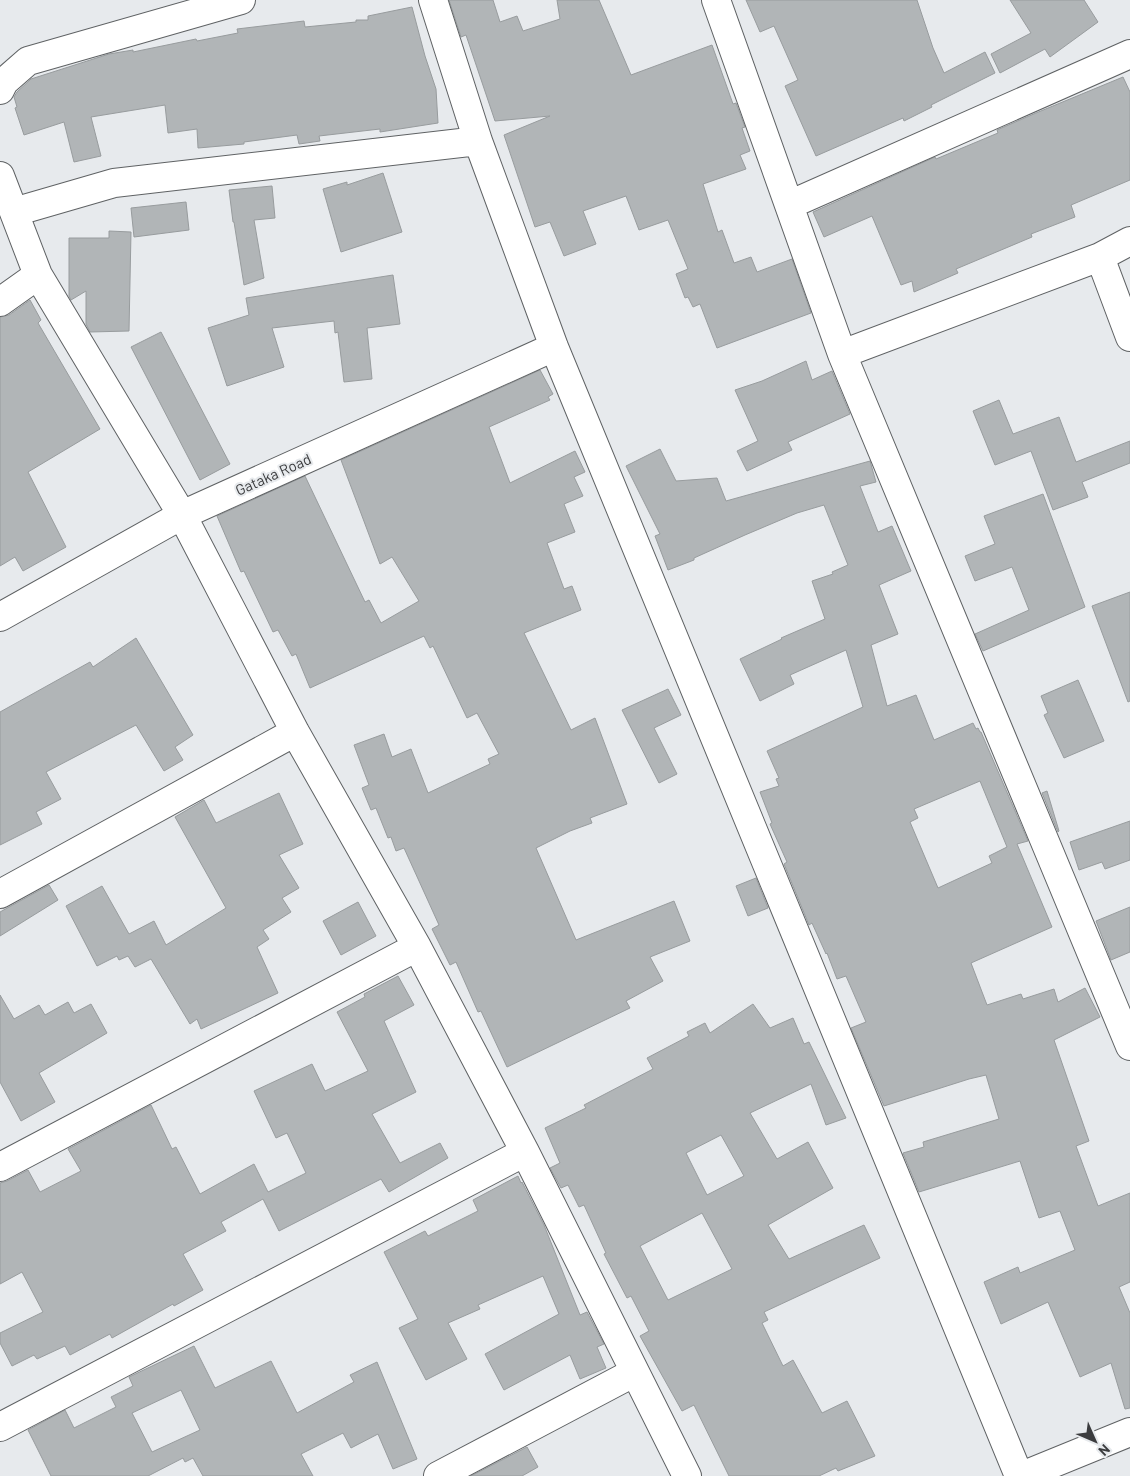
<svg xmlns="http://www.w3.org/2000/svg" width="1130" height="1476" font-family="Barlow,sans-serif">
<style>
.building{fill:#b1b5b7;stroke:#989c9e;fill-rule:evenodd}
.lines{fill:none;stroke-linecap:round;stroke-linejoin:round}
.minor-casing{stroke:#5f6264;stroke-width:30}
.minor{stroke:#fff;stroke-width:28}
.labels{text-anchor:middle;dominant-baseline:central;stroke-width:4;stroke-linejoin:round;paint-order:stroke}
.street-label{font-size:15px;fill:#3b3c3e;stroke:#e7eaed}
</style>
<rect width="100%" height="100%" fill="#e7eaed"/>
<path class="building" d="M449,0h44l7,22 17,-6 6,15 37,-12 -3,-19h42l32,75 81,-30 21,59 3,-1 9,24 -3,1 8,23 -10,4 6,14 -43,15 15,48 4,-2 12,33 17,-6 6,15 35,-13 19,54 -94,35 -17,-44 -7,3 -5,-10 -3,1 -9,-24 12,-5 -20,-49 -29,10 -13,-34 -43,15 13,33 -32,12 -14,-34 -15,5 -31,-92 46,-19 -55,5 -29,-86 -5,2z
M746,0h171l16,48 11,25 41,-21 10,21 -64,32 1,2 -28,14 -1,-3 -87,38 -31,-70 13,-6 -24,-54 -14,6z
M1010,0h74l14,22 -48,35 -5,-8 -45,24 -9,-19 40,-21z
M412,7l13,49 11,33 2,34 -58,9v-3l-61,7 1,5 -21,3 -2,-9 -53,7v2l-46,4 -1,-19 -29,4 -3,-28 -74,12 10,39 -27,6 -10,-40 -40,13 -9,-27 2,-1 -3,-10 3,-5 14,-13 78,-25 24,-4v2l63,-13 1,2 41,-8 -1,-4 67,-8 1,6 51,-5v-2h12v-4z
M1123,77l7,15v88l-59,25 4,12 -44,17 1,3 -76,32 2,4 -44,19 -2,-11 -11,4 -29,-69 -48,21 -11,-25 122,-55 1,2 62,-26 -1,-3 39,-17z
M383,173l19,59 -61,20 -18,-63 24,-7v3z
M272,186l3,32 -21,2 10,58 -20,7 -10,-63h-1l-4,-32z
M186,202l3,28 -55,7 -3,-29z
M109,231l22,1 -2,99 -39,1 -4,-8v-33l-15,9 -2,-4v-58h40z
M393,275l7,49 -33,4 5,51 -28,3 -6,-50 -3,1 -1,-12 -62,7 12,39 -57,19 -19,-58 41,-13 -3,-17z
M30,300l11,20 -3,3 62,106 -72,43 38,75 -43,24 -8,-14 -15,9v-249l9,-2z
M161,332l69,132 -30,16 -69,-133z
M806,361l6,19 20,-9 18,43 -62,28 4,8 -45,21 -10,-20 21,-10 -23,-51 27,-9z
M540,370l13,24 -5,3 2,3 -61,27 21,56 65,-32 10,21 -11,5 9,19 -19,8 11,28 -28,11 17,46 8,-3 9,24 -57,23 47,97 24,-12 32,86 -37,14 2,5 -22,8 -34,17 40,92 98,-39 16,40 -40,16 13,24 -37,20 4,7 -123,59 -26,-56 -3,1 -22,-50 -6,3 -18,-36 7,-4 -35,-77 -8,3 -5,-14 -3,1 -12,-30 -5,2 -9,-22 7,-3 -15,-40 30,-11 8,23 19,-8 17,44 62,-29 -2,-5 11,-5 -22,-41 -10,5 -34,-72 -3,2 -6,-12 -114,52 -14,-34 -4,2 -14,-26 -5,2 -29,-61 -3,1 -24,-56 88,-40 60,126 4,-2 12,23 38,-22 -27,-44 -12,7 -39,-104z
M999,400l14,34 46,-17 17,45 54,-21v22l-48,19 6,15 -35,13 -22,-59 -36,14 -22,-54z
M660,449l16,32 41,-3 9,23 144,-40 6,21 -16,4 18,46 14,-6 19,45 -32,14 19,49 -27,11 16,61 29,-11 18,45 39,-17 3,6 2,-1 2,4h1l47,109 -11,3 35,83 -81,36 16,42 34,-11 2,5 31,-10 4,13 27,-14 15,29 -46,23 35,101 -13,5 22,60 32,-13v89l-11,5 11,26v95l-5,1 -14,-46 -31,14 -32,-75 -47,22 -17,-42 34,-15 2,6 55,-23 -15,-39 -21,7 -19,-57 -101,31 -16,-39 21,-6 -1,-5 76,-23 -13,-44 -17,4 -85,27 -33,-78 15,-6 -20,-46 -9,3 -10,-26 -1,1 -14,-31 -3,2 -25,-61 3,-2 -17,-38 2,-1 -12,-31 19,-6 -3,-7 3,-1 -12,-27 96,-44 -17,-57 -56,25 4,9 -34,17 -20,-42 42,-20 -1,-1 44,-19 -13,-38 21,-7 -1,-2 16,-7 -24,-60 -27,8 -52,22 -51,23v2l-26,10 -13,-34 5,-2 -34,-68zM980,781l27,66 -18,9 3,7 -54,25 -28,-66 8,-4 -4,-9z
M1043,494l42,113 -102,44 -8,-17 54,-24 -17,-43 -37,14 -10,-25 30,-12 -11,-28z
M1130,592v109l-2,1 -36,-96z
M136,638l57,97 -18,12 8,13 -19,11 -28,-46 -90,47 15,27 -25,13 6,12 -42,21v-133l90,-50 3,5z
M1078,680l26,61 -40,17 -20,-43 4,-2 -7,-17z
M668,689l13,26 -27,13 23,46 -18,9 -37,-73z
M1047,791l12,40 -1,1 -16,-39z
M279,793l24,51 -24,11 20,33 -17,10 9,14 -28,18 6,9 -12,8 21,46 -77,36 -4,-10 -7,5 -39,-65 -16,8 -7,-11 -9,4 -2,-4 -20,10 -31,-60 36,-20 27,48 25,-13 12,24 60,-37 -51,-91 29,-17 12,23z
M1130,821v39l-25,9 -3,-7 -23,8 -9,-28z
M756,878l12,30 -20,8 -12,-30z
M49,885l9,15 -58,36v-24z
M358,902l18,34 -35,19 -18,-34z
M1130,907v45l-19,8 -15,-39z
M398,976l16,29 -30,16 32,71 -44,22 28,49 40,-20 8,15 -59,34 -8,-13 -102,52 -16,-32 -42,23 5,9 -43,23 20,36 -29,16 -1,-2 -61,34 -2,-4 -40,21 -5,-9 -28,13 -3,-4 -22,11 -12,-23v-10l43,-21 -21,-40 -22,12v-101l7,-2 21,-11 12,22 41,-21 -13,-22 83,-44 21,44 4,-2 24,47 54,-30 14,28 38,-19 -19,-40 -11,5 -22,-47 58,-27 13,27 43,-20 -31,-59 28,-15 -1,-3z
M0,995l14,24 25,-14 6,10 23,-13 6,11 17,-9 16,29 -68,40 16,29 -34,19 -21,-39z
M753,1004l17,24 23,-10 11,26 5,-2 37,76 -20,7 -15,-41 -61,29 27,46 31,-17 25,46 -65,37 21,34 75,-34 16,33 -116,54 4,8 -6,3 21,43 10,-6 29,53 25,-12 28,55 -37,15 -2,-3 -17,8h-90l-35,-71 -12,6 -42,-75 9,-5 -18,-35 -4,2 -23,-44 2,-1 -22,-48 -5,2 -11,-22 -7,3 -11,-20 10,-5 -15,-35 41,-20 -2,-3 69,-36 -6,-11 42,-22 -2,-4 18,-9 5,10zM721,1135l23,41 -37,19 -21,-42zM702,1213l30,56 -64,31 -28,-54z
M518,1176l3,7 1,-1 22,43 36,90 7,-3 17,32 -7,3 9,21 -26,11 -10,-24 -66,35 -19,-36 74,-40 -16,-38 -65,29 2,4 -32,14 19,36 -41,21 -27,-52 19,-9 -34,-67 41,-21 3,5 50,-25 -5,-11z
M194,1346l21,42 56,-27 26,52 57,-31 -4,-7 27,-13 40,97 -24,10 -15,-35 -27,14 -8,-15 -42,21 12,22h-110l-10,-18 -8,4 -2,-4 -35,18h-97l-23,-46 37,-20 9,18 42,-21 -5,-10 22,-11 -4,-9zM181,1390l19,40 -48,22 -20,-39z
M527,1447l11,20 -16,9h-51z"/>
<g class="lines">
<g class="minor-casing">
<path id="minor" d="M433,0l45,141 76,206 465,1129
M716,0l126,354 288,692
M0,90l4,-8 24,-21 213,-61
M0,176l38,99 144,240 113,217 122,215 108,205 162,324
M789,205l341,-151
M14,212l100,-29 364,-42
M1100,257l30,80
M0,302l38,-27
M842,354l258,-97 30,-16
M0,617l182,-102 372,-168
M0,894l295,-162
M0,1167l417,-220
M0,1427l525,-275
M438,1476l197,-104
M1022,1476l108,-44"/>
</g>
<use href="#minor" class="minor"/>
</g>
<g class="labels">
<g class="street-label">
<text transform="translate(273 474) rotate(-24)">Gataka Road</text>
</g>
</g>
<g transform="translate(1095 1441) rotate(135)" stroke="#e7eaed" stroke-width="4" paint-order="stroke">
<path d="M0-4L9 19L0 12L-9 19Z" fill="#3b3c3e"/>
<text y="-8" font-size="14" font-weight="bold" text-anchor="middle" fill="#3b3c3e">N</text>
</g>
</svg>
